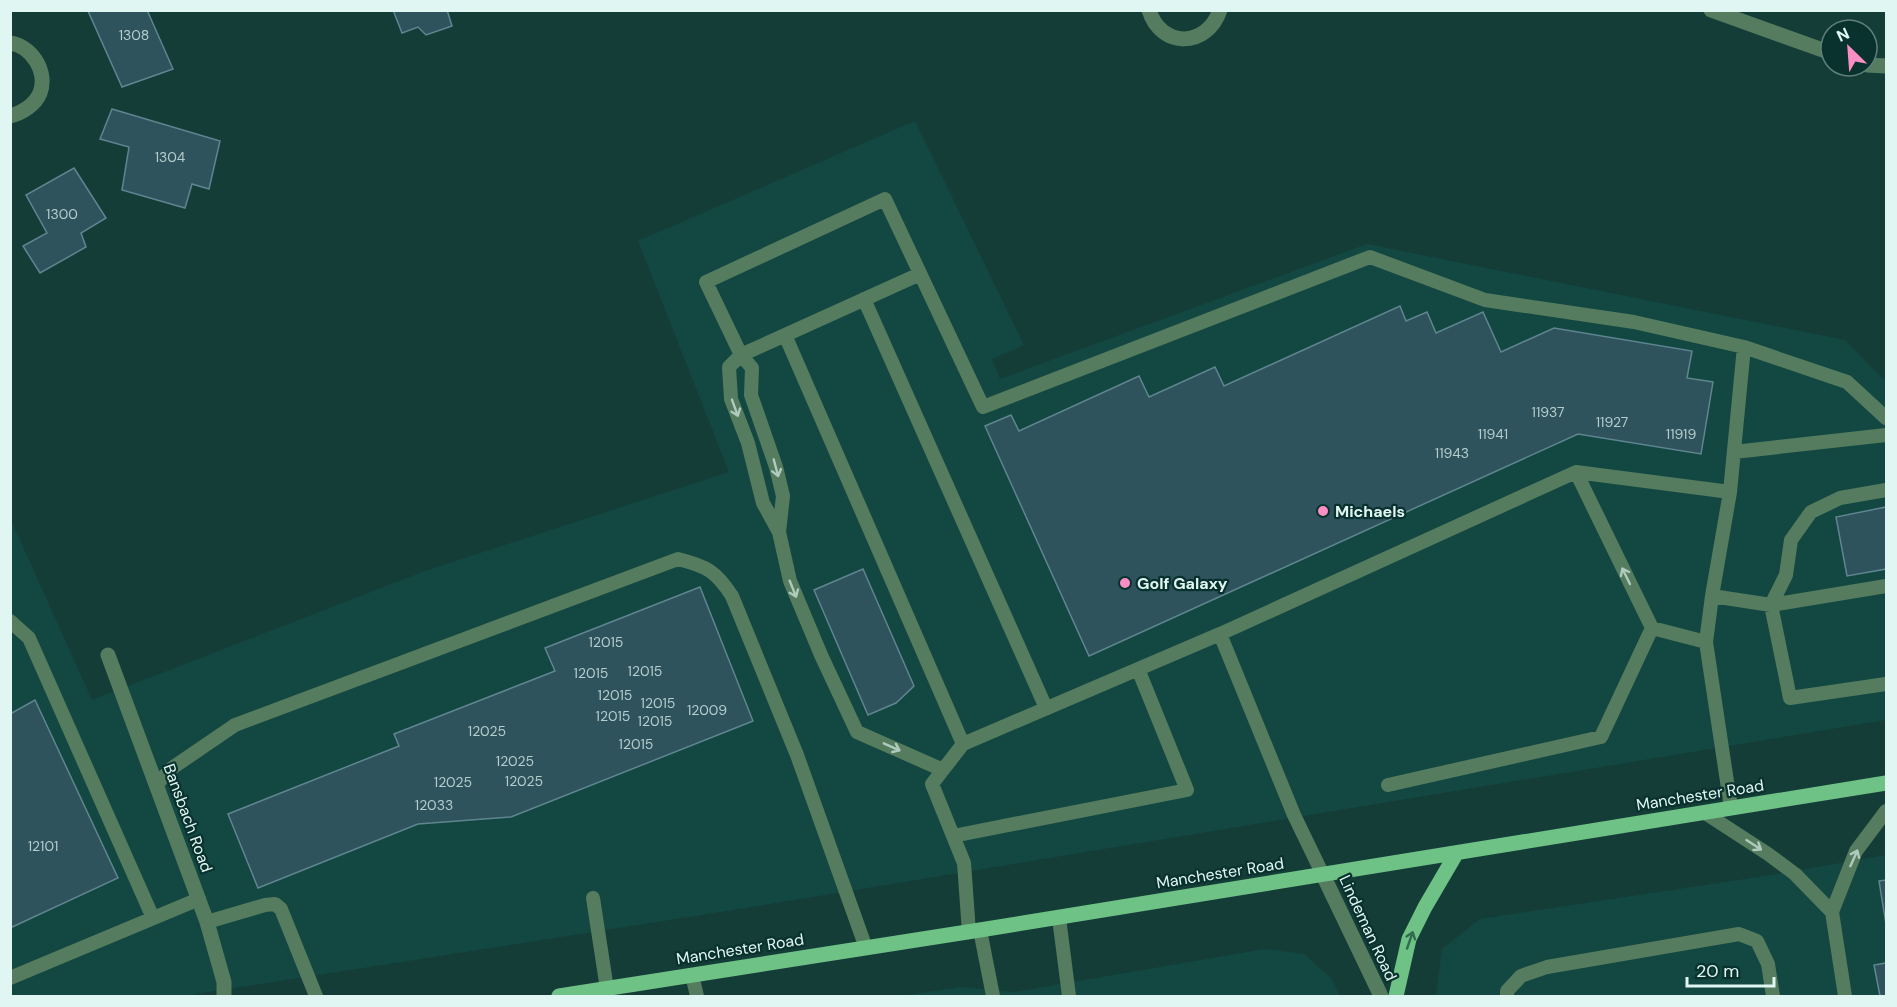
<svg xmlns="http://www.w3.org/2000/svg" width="1897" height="1007" font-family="'DM Sans',sans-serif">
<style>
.built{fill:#134842}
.building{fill:#2f535d;stroke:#5f8590;stroke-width:1.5}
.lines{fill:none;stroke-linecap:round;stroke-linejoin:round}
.service{stroke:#557c5e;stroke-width:14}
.minor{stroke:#557c5e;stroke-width:15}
.tertiary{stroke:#557c5e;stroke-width:15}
.primary{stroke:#6ec285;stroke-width:15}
.oneway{stroke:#afcbbe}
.oneway2{stroke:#316c51}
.poi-dot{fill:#fb8fc5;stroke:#09322e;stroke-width:2}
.labels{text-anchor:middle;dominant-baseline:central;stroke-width:4.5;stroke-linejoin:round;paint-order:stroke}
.number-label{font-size:14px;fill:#b4cdcd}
.poi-label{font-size:16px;font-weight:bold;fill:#e0f6f2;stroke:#09322e;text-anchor:start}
.street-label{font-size:16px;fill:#e0f6f2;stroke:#09322e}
</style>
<rect width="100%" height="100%" fill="#153d38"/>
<path class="built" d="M915,121l109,224 -32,14 8,20 367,-135 478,96 41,42v338l-1140,188 -563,88h-172l-1,-478 82,182 333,-129 304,-99 -91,-231z
M1886,855v141h-450l6,-47 38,-30 292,-44z
M1265,949l39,5 27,24 9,18h-439l60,-9 53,5z"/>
<path class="building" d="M90,10h57l26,59 -51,18 -34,-76z
M393,10h54l5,16 -26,9 -8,-8 -16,6z
M112,109l108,32 -11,48 -17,-5 -7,24 -63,-18 7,-43 -29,-8z
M74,168l32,50 -25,15 5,14 -46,26 -17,-27 24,-13 -21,-38z
M1400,306l6,15 21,-9 9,21 47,-21 18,40 53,-24 138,23 -5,27 26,4 -12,72 -123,-20 -489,222 -104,-230 26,-11 8,16 120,-55 10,21 66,-30 9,19z
M1886,507v62l-39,7 -11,-59z
M863,569l51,117 -18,17 -28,12 -54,-125z
M700,587l53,134 -242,96 -93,7 -160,64 -30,-74 171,-68 -5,-12 161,-63 -10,-23z
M35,700l83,178 -108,50v-214z
M1886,880v44l-7,-43z
M1886,963v33h-6l-6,-31z"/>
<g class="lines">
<path class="service" d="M920,274l-179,81 -12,12 2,32 17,44 15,60 16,29 11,49 31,74 36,77 86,38
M864,299l182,409
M785,335l178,409 257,-110
M1744,347l103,35 39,36
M1734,452l152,-17
M1576,472l76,156
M1886,490l-46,8 -29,14 -20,28 -5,35 -15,30 19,93 96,-14
M1730,492l-18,104 -6,46 25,166
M779,532l4,-36 -7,-29 -25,-72 1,-27 -11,-13 -35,-73 179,-83 98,208 387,-150 115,43 149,22 110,25 -14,145 -154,-20 -356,162 74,181 29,60
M1712,596l59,9 115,-19
M10,621l19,17 124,280
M963,744l-31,40 32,79 5,69
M156,785l16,-17 63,-43 443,-166c28,7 38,12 54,37l65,159 69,193
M1388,785l213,-48 51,-109 54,14
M1705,813l63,41 27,20 37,38
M953,836l234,-46 -49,-121
M593,898l14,91
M1059,918l10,78
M207,922l58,-17 10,-1 6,5 35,87
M980,930l13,66
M692,975l5,21
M10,978l189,-79
M1507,996v-5l14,-15 26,-9 192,-33 18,7 11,23 5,32
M1845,996l-13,-84 24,-61 30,-40"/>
<path class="minor" d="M1149,10c12,39 58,38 71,0
M1711,10l120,43
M10,43c22,3 38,29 30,50 -5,12 -18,20 -30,23
M1867,65l19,1
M108,655l99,267 17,60v14"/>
<path class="tertiary" d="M1323,875l58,121"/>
<path class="primary" d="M559,996l421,-66 906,-147
M1396,996l13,-57 16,-32 31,-53"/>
</g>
<defs><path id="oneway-shaft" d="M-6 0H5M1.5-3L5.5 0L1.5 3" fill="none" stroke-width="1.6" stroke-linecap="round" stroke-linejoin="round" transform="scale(1.5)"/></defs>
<g class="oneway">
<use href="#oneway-shaft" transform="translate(735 408) rotate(70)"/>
<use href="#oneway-shaft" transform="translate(776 468) rotate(75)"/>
<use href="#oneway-shaft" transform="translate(1626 576) rotate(-116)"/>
<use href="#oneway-shaft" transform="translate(793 589) rotate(68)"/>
<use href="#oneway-shaft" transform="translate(892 747) rotate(24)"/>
<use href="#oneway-shaft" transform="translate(1754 845) rotate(33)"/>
<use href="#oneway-shaft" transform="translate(1854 858) rotate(-66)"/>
</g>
<use class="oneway2" href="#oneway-shaft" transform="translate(1410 940) rotate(-71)"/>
<g class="poi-dot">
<circle cx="1323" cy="511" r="6"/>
<circle cx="1125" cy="583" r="6"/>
</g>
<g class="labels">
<g class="number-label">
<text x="134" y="35">1308</text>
<text x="170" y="157">1304</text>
<text x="62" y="214">1300</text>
<text x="1548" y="412">11937</text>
<text x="1612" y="422">11927</text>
<text x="1493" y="434">11941</text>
<text x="1681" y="434">11919</text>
<text x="1452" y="453">11943</text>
<text x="606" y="642">12015</text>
<text x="645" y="671">12015</text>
<text x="591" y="673">12015</text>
<text x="615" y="695">12015</text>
<text x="658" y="703">12015</text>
<text x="707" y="710">12009</text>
<text x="613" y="716">12015</text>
<text x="655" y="721">12015</text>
<text x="487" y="731">12025</text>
<text x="636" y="744">12015</text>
<text x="515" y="761">12025</text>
<text x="524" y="781">12025</text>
<text x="453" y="782">12025</text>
<text x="434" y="805">12033</text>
<text x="43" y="846">12101</text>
</g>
<g class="poi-label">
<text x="1335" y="511">Michaels</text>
<text x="1137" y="583">Golf Galaxy</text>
</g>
<g class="street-label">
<text transform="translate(1700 795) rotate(-9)">Manchester Road</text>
<text transform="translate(188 818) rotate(70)">Bansbach Road</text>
<text transform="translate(1220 873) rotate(-9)">Manchester Road</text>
<text transform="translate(1368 928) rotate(65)">Lindeman Road</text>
<text transform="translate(740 949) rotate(-9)">Manchester Road</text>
</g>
</g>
<rect width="1897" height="1007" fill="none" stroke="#e0f6f2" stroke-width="24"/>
<g transform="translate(1849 48) rotate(335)"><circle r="28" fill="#09322e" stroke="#5f807c" stroke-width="1.5"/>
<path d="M0-4.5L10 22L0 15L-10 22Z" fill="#fb8fc5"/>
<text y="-9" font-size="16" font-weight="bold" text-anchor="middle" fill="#e0f6f2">N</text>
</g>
<path d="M1687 977v9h87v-9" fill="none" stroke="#e0f6f2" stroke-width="3"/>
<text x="1696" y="977" font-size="18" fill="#e0f6f2" stroke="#09322e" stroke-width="4.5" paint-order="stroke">20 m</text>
</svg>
